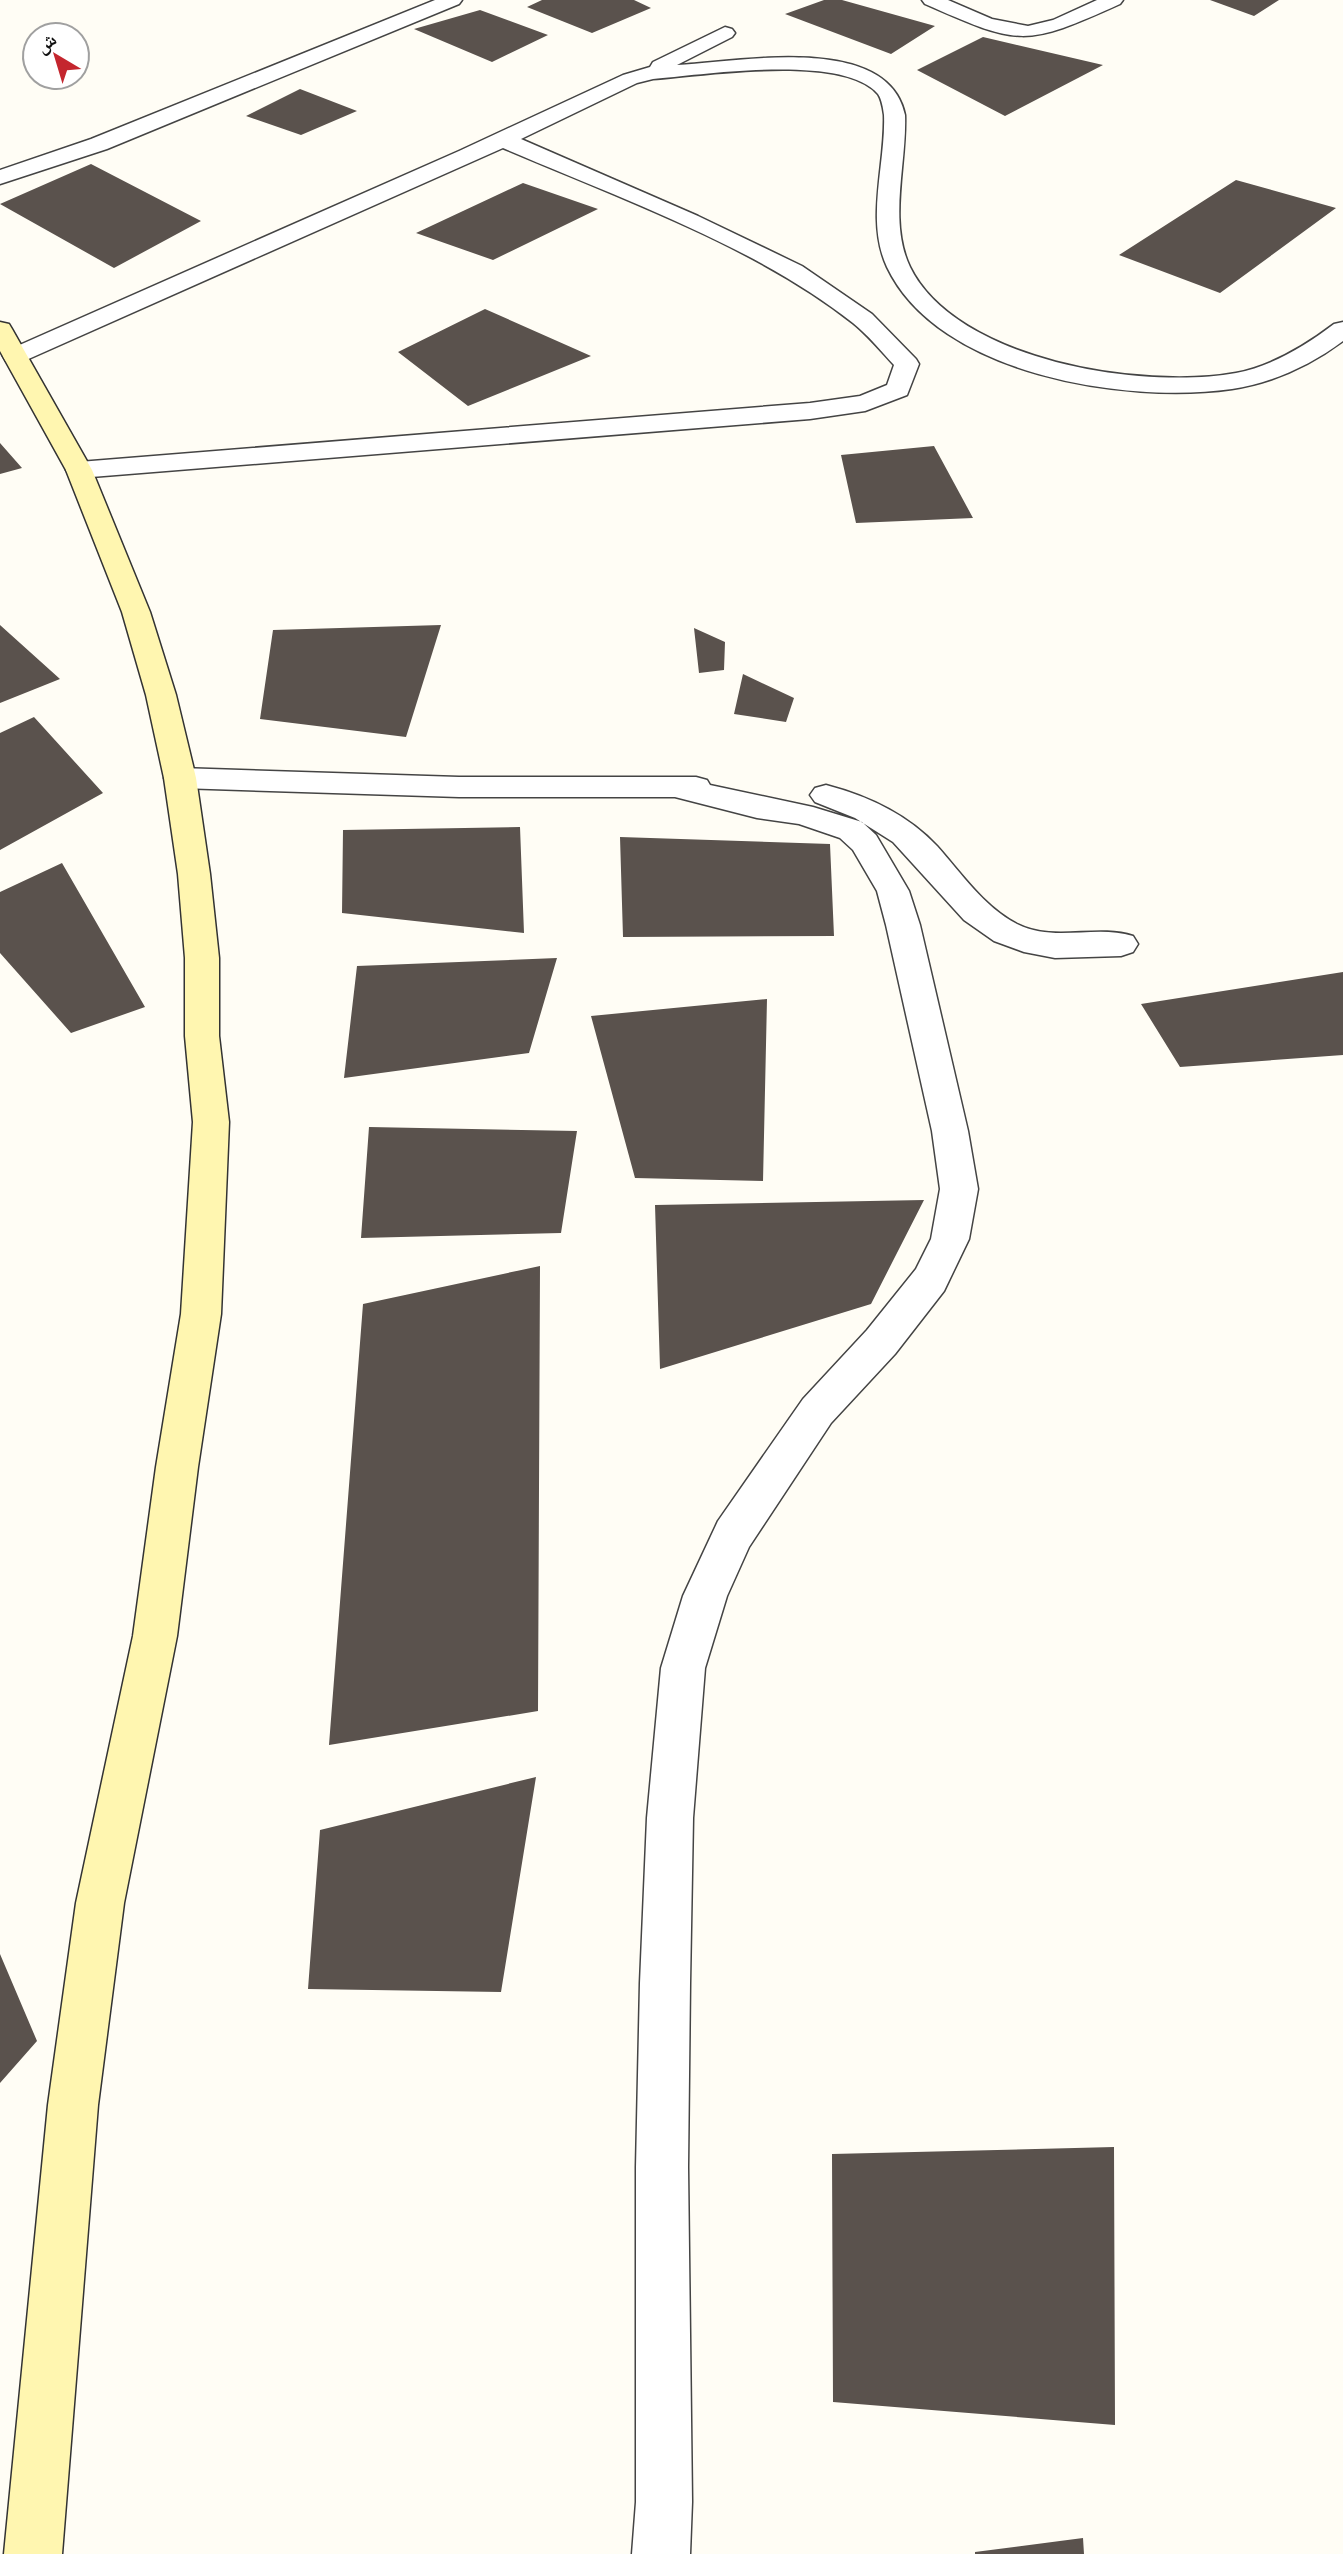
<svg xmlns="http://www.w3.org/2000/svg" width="1343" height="2554" font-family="'Crimson Pro','Noto Naskh Arabic',serif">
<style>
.building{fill:#5a524d}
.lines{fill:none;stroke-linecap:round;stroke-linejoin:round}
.street-casing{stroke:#444;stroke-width:3}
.secondary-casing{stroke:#333;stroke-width:3}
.street{fill:#fff;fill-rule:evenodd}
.secondary{fill:#fff6b0;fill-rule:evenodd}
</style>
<rect width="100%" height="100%" fill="#fffdf5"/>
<path class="building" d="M542,0h92l17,8 -59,25 -65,-26z
M824,0h18l93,26 -44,28 -106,-40z
M1210,0h69l-25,16z
M480,10l68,25 -56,27 -78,-33z
M983,37l120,28 -98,51 -88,-46z
M300,89l57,22 -56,24 -55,-19z
M91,164l110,57 -87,47 -114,-64z
M1236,180l100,28 -116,85 -101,-38z
M523,183l75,26 -105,51 -77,-27z
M485,309l106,47 -123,50 -70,-54z
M0,443l22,25 -22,6z
M934,446l39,72 -117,5 -15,-68z
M0,625l60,54 -60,24z
M441,625l-35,112 -146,-18 13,-89z
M694,628l31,14 -1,28 -25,3z
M743,674l51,24 -8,24 -52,-8z
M34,717l69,76 -103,57v-117z
M520,827l4,106 -182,-20 1,-83z
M620,837l210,7 4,92 -211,1z
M62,863l83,144 -74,26 -71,-80v-61z
M557,958l-28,95 -185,25 13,-112z
M1343,972v83l-163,12 -39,-63z
M767,999l-4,182 -128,-3 -44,-162z
M369,1127l208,4 -16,102 -200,5z
M924,1200l-53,104 -211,65 -5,-164z
M540,1266l-2,445 -209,34 34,-441z
M536,1777l-35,215 -193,-3 12,-159z
M0,1954l37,87 -37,42z
M1114,2147l1,278 -282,-23 -1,-248z
M1083,2538l1,16h-109v-2z"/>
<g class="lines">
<g class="street-casing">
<path id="street" d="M435,0h27l-3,4 -352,145 -107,35v-14l91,-31z
M922,0h26l44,19 36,7 25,-6 44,-20h26l-3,4c-95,43 -100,42 -195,0z
M725,27l7,2 3,4 -3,4 -55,28c60,-3 211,-33 228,50 2,48 -17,106 5,152 46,94 233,123 326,106 36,-7 69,-27 98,-49l9,-2v19c-32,24 -71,42 -111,48 -106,15 -294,-14 -345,-122 -22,-47 -1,-104 -3,-152 -1,-7 -2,-15 -6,-21 -35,-41 -175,-19 -225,-15l-16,4 -116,56 177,77 104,50 70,48 44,45 3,5 -12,31 -42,16 -55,8 -731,59 -9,-2 -4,-6 4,-6 9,-2 731,-59 50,-7 27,-11 7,-20c-13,-14 -26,-30 -41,-42 -97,-77 -236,-126 -350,-175l-479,213 -9,2 -9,-2 -3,-5 3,-5 453,-200 164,-76 27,-8 3,-5z
M180,768l279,9h237l11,3 3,5 103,22 49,15 14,13 33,56 11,34 48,206 10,58 -9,50 -25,52 -49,63 -64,69 -82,124 -22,49 -22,72 -12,150 -3,165 -2,184 4,335 -2,52h-58l4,-52v-335l4,-184 7,-165 14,-150 22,-72 35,-75 85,-122 64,-69 49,-61 15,-30 9,-50 -8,-58 -46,-206 -9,-34 -24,-41 -13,-12 -41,-14 -42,-6 -82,-21h-216l-279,-9 -11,-3 -5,-7 5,-7z
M826,785c42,11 81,29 111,61 25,28 46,60 80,78 38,19 78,0 116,12l5,8 -5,8 -12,4 -66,2 -31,-6 -30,-11 -30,-21 -71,-78 -38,-24 -40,-16 -5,-7 5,-7z"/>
</g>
<g class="secondary-casing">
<path id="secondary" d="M0,322l9,2 3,5 80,141 58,142 26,83 20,83 14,96 9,84v78l10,86 -8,192 -23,153 -21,169 -53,267 -26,202 -36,449h-58l44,-449 28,-202 57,-267 23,-169 25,-153 12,-192 -8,-86v-78l-7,-84 -14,-96 -18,-83 -24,-83 -56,-142 -66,-119z"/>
</g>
<use href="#street" class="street"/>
<use href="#secondary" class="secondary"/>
</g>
<g transform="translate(56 56) rotate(322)"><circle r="33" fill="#ffffff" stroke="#a0a0a0" stroke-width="2"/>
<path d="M0-5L12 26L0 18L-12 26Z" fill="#c4262e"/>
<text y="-10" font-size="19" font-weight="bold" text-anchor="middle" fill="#111111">ش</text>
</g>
</svg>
